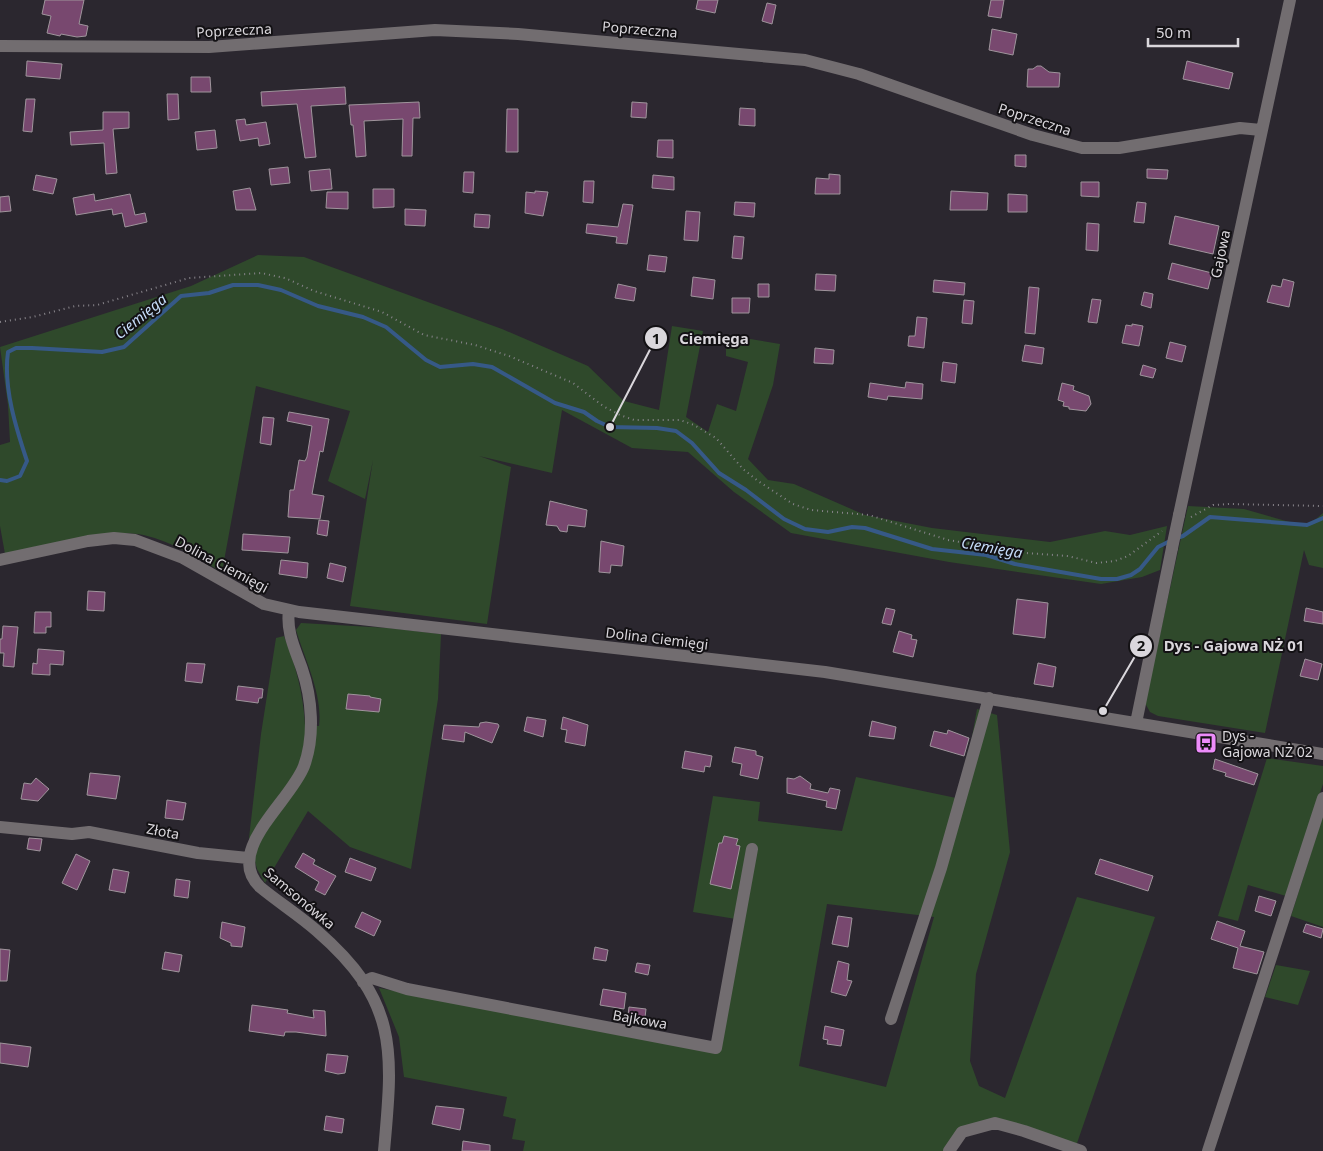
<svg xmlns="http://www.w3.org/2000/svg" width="1323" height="1151" font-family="'Noto Sans',sans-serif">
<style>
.green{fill:#2f492b;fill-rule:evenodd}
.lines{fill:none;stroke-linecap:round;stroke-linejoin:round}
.stream{stroke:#365987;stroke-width:4}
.building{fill:#78486f;stroke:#9f959c}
.path{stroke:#87848a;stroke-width:2;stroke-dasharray:1 4;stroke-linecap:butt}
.minor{stroke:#726d70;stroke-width:12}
.minor-bridge{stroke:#726d70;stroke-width:12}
.labels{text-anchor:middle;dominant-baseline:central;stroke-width:4;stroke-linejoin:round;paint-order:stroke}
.street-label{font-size:14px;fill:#dad7dc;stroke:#131114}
.poi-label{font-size:14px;fill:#dad7dc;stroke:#131114;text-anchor:start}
.water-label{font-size:15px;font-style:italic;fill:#c5dbf8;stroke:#131114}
.leader{fill:none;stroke:#dad7dc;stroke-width:2}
.callout-dot{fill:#dad7dc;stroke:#131114;stroke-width:2}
.mark-label{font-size:15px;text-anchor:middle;font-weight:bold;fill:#111}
.callout-label{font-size:15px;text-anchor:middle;font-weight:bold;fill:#dad7dc;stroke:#131114;stroke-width:4;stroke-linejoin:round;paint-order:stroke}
</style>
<rect width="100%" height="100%" fill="#2b272f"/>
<path class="green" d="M258,255l46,2 198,72 86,37 36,35 35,9 13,-84 31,5 -17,86 22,15 9,-28 19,7 12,-49 -22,-6v-21l54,9 -7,41 -25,74 20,21 26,4 71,31 67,13 118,14 55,-11 25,4 37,-9 -7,44 -18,7 -41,7 -152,-22 -158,-29 -57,-41 -46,-40 -56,-4 -70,-38 -10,63 -73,-17 32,11 -24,157 -137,-18 23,-146 -8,39 -37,-18 22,-70 -94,-25 -34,186c-26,-15 -54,-33 -84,-38 -33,-5 -98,13 -133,20l-5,-28v-81l10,-3 -2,-37 -8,-58 191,-61z
M1188,506l56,3 63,18 16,-14v55l-14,-3 -5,-15 -39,183 -107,-17 -8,-4 -5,-9z
M301,623l88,5 52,6 -3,65 -27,170 -61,-22 -42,-36 -43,72 -8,-14 -8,-31 12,-104 15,-96 8,-2c12,30 19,57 21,89l14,1c4,-31 -14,-66 -23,-96z
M977,709l20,6 13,137 -34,122 -6,87 9,25 26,12 72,-201 78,20 -80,232 -80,-26 -33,9 -13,19h-426l2,-10 -13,-2 4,-20 -13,-3 4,-19 -103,-20 -5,-40 -20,-49 340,64 23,-132 -49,-8 20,-116 47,6 -2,19 84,10 14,-54 105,22zM827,904l107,13 -48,170 -87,-21z
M1267,758l56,8v18l-37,112 -38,-11 -10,36 -20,-5z
M1323,815v112l-32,-11z
M1276,965l34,6 -12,34 -33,-8z"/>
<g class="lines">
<path class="stream" d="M0,480l7,1 13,-5 7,-15c-11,-33 -24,-74 -19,-109l8,-4h16l70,4 22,-5 57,-51 28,-3 24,-8h25l23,5 37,16 45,11 23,10 40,33 14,7 33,-3 19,3 63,36 29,9 13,9 13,6 47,1 19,3 16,12 27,30 27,17 38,29 21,10 23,3 24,-5 13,1 67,21 54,6 29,9 86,15h16l14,-4 9,-6 18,-22 12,-6
M1177,538l6,-2 27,-19 97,8 16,-7"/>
</g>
<path class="building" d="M45,0h39l-5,24 9,2 -2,10 -9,1 -16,-3 -1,2 -13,-3 4,-17 -9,-2z
M698,0h20l-3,13 -19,-4z
M991,0h13l-3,18 -13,-2z
M767,3l9,2 -4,19 -10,-3z
M992,29l25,5 -4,21 -24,-5z
M27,61l35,3 -2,15 -34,-3z
M1187,61l46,12 -4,16 -46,-10z
M1037,66h4l8,6 11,1 -1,14h-32l1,-18h5z
M191,77h19l1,15h-20z
M345,87l1,17 -35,2 5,51 -11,1 -8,-54 -35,2 -1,-14z
M167,94h11l1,25 -11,1z
M26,99h9l-3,33 -9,-1z
M419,102l1,16h-7l-1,38h-10l1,-37 -39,2 2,35 -10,1 -3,-32h-2l-2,-20z
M632,102l15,1 -1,15 -15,-1z
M740,108l15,1v17l-16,-1z
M507,109h11v43h-12z
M103,112h26v16l-16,1 4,44 -11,1 -2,-31 -33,2 -1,-13 33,-2z
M245,119l1,6 20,-3 4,22 -11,2 -1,-8 -18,3 -4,-21z
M215,130l2,18 -20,2 -2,-18z
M658,140h15v18l-16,-1z
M1015,155h11v12l-11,-1z
M288,167l2,16 -19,2 -2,-16z
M330,169l2,20 -21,2 -2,-20z
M1147,169l21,1 -1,9 -20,-1z
M464,172h10l-1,21 -10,-1z
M829,174l11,1v19h-25l1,-16 13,1z
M36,175l21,4 -4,15 -20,-4z
M653,175l21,2v13l-22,-2z
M584,181h10l-1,22 -10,-1z
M1081,182h18v15l-18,-1z
M250,188l6,22h-20l-3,-19z
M373,189h21v18l-21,1z
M535,191l13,1 -5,24 -18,-3 1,-21 9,1z
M951,191l37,2 -1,17h-37z
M327,192h21v17l-22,-1z
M94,194l1,7 35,-7 5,21 10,-2 2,9 -22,5 -3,-14 -9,2 -1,-6 -36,6 -3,-17z
M1008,194l19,1v17h-19z
M9,196l2,15 -11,1v-15z
M735,202l20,1 -1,14 -20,-2z
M1137,202l9,1 -2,20 -10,-1z
M623,204l10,1 -6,39 -11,-1 1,-6 -31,-4 1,-9 31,3z
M405,209l21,1 -1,16 -20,-1z
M686,211l14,1 -2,29 -14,-1z
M475,214l15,1 -1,13 -15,-1z
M1175,216l44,10 -6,28 -44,-10z
M1087,223l12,1 -1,27 -12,-1z
M734,236l10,1 -2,22 -10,-1z
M649,255l18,2 -2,15 -18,-2z
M1172,263l40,10 -4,16 -40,-10z
M816,274l20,1 -1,16 -20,-1z
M693,277l22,3 -2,19 -22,-3z
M1283,279l11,3 -5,25 -22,-5 5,-17 9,2z
M934,280l31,3 -1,12 -31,-3z
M618,284l18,4 -2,13 -19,-3z
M758,284h11v13h-11z
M1029,287l10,1 -4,46 -10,-1z
M1144,292l9,2 -2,14 -10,-3z
M732,298h18l-1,15h-17z
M1092,299l9,1 -4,23 -9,-1z
M964,300l10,1 -2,23 -10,-1z
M917,317l10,1 -3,30 -16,-2 1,-10h6z
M1132,324l11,2 -4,20 -17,-3 4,-18 6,1z
M1170,342l16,4 -4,16 -16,-4z
M1025,345l19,3 -2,16 -20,-3z
M815,348l19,2 -1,14 -19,-1z
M943,362l14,2 -2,19 -14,-2z
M1143,365l13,4 -3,9 -13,-3z
M906,382l17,2 -1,15 -34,-3 -1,4 -19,-3 2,-14 35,5z
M1062,383l12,3 -1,4 16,6 2,8 -5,7 -17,-2v-2l-6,-1 1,-4 -6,-2z
M289,412l40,7 -6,33 -3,-1 -8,43 12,2 -4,23 -32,-2 2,-27h4l5,-30 6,1 2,-4 5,-31 -25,-5z
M263,417l11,1 -3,27 -11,-2z
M550,501l37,9 -2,17 -17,-2 -1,7 -7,-1 -3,-5 -11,-1z
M319,520l10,1 -2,15 -10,-2z
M243,534l47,3 -2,16 -46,-3z
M601,541l23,5 -2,20 -11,-1 -1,8 -11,-1z
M281,560l27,3 -1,15 -28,-4z
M330,563l16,4 -3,15 -16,-4z
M88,591l17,1 -1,19 -17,-1z
M1017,599l31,4 -3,35 -32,-4z
M886,608l9,2 -4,15 -9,-2z
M1306,608l17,4v12l-19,-3z
M35,612h16v15h-5v6h-12z
M3,626l15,1 -4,40 -11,-1 1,-13h-4v-14h2z
M899,631l13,4 -1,4 6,1 -4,17 -20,-5z
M38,649l26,2 -1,14 -13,-1v11l-18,-1 1,-11 4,1z
M1305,659l17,5 -4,16 -18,-4z
M187,663l18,1 -3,19 -17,-2z
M1038,663l18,4 -3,20 -19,-3z
M238,686l25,3 -1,9h-3l-1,5 -22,-3z
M348,694l22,2v1l11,2 -2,13 -33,-3z
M527,717l19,3 -3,17 -19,-6z
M563,717l25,8 -3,21 -20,-4 2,-12 -6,-1z
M872,721l24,6 -2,12 -25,-3z
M486,722l12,2 1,2 -7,17 -27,-11 -1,10 -22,-3 2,-14 35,2 1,-4z
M948,730l21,8 -5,18 -34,-10 4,-15 13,3z
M735,747l21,4v4l7,2 -5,22 -18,-4 2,-11 -10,-2z
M685,751l27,5 -2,11 -5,-1 -1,6 -22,-4z
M1215,759l43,15 -4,11 -29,-9 1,-3 -13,-4z
M90,773l30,3 -4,23 -29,-4z
M800,776l11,8 -1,5 18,4 2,-5 10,2 -4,19 -10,-2 1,-6 -40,-8v-15l7,1z
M36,778l13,11 -11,12 -17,-2 3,-16 7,1z
M167,800l19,3 -3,17 -18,-2z
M724,836l14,3 -2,6 4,1 -9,43 -21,-5 9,-41h3z
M29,838l13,1 -2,12 -13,-2z
M303,853l12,7 -2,4 23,12 -11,19 -10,-5 4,-8 -24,-15z
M76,854l14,7 -13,29 -15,-7z
M350,858l26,10 -5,13 -26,-9z
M1100,859l53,17 -5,15 -53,-17z
M113,869l16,3 -4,21 -16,-3z
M176,879l14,2 -2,17 -14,-2z
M1259,896l17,5 -5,15 -16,-5z
M362,912l19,9 -7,15 -19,-9z
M838,916l14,2 -4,29 -16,-3z
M1217,921l28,10 -5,15 24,6 -7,22 -24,-6 5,-20 -27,-9z
M222,922l23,5 -3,20 -11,-1v-3l-11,-5z
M1306,924l17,5 -2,9 -18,-6z
M595,947l13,3 -2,11 -13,-2z
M0,949l10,1 -3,31h-7z
M165,952l17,3 -3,17 -17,-3z
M838,961l11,3 -2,16 5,1 -6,15 -15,-4z
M637,963l13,2 -2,10 -13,-3z
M603,989l23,4 -2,16 -24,-4z
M252,1005l36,5 -1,3 27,5 -1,-8 12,1 1,25 -30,-4h-11l-1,4 -35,-5z
M629,1007l17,2 -2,17 -17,-3z
M825,1026l19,4 -3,16 -14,-2 1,-4 -5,-1z
M0,1043l31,4 -3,20 -28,-4z
M327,1054l21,2 -3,17 -7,1 -13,-3z
M436,1106l28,3 -4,21 -28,-6z
M326,1116l18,3 -2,14 -18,-3z
M463,1141l27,4v6h-28z"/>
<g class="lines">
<path class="path" d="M0,322l33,-5 42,-11 22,-1 92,-27 72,-5 24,5 29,13 68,21 42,23 51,10 34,11 64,27 30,23 17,9 14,5h46l14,5 22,13 27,31 15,12 35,23 18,6 58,5 79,25 78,13 42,3 28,7 19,-2 13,-5 34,-25
M1191,517l22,-12 16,-1 94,2"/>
<path class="minor" d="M0,46l209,1 226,-17 83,4 287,26 54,14 174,61 49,13h37l121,-20 21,2
M1179,515l111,-515
M0,560l88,-19 26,-3 21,2 48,18 81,46 35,8 526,60 498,82
M289,610c-3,22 6,39 13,59 10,29 13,67 2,97 -13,35 -81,85 -44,121 18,15 39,28 57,44 82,71 76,120 67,220
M1136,723l36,-175
M0,827l72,7 17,-2 109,21 50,5
M363,982l9,-4 35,11 309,59 36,-199
M891,1019l50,-151 48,-170
M949,1151l13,-19 33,-9 29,8 57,20
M1208,1151l115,-353"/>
<path class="minor-bridge" d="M1172,548l7,-33"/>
</g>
<defs>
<g id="bus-square" transform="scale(1.125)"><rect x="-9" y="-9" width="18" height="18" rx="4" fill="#ed8cfa" stroke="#131114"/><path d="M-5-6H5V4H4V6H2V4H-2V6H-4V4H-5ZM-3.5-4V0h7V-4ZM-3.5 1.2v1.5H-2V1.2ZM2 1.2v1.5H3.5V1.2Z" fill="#111"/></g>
</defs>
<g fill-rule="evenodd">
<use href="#bus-square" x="1206" y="743"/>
</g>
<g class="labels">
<g class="street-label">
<text transform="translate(640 29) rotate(5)">Poprzeczna</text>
<text transform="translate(234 30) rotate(-3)">Poprzeczna</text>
<text transform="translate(1035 119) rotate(18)">Poprzeczna</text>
<text transform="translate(1220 254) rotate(-78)">Gajowa</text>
<text transform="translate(222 564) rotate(28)">Dolina Ciemięgi</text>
<text transform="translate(657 638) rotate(7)">Dolina Ciemięgi</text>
<text transform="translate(163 831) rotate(11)">Złota</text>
<text transform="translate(300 898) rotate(40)">Samsonówka</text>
<text transform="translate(640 1019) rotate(10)">Bajkowa</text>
</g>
<g class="poi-label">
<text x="1222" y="735">Dys -<tspan x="1222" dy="16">Gajowa NŻ 02</tspan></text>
</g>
<g class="water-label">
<text transform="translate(140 316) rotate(-39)">Ciemięga</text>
<text transform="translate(992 547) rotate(10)">Ciemięga</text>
</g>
</g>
<path class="leader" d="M610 427L656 338M1103 711L1141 646"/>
<g class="callout-dot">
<circle cx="610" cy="427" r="5"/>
<circle cx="1103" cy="711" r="5"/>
<circle cx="656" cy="338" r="12"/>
<circle cx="1141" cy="646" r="12"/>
</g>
<g class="mark-label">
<text x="656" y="344">1</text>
<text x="1141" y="651">2</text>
</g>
<g class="callout-label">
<text x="714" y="344">Ciemięga</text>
<text x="1234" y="651">Dys - Gajowa NŻ 01</text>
</g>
<path d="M1148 38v8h90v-8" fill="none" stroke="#dad7dc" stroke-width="2.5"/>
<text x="1156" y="38" font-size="15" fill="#dad7dc" stroke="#131114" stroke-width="4" paint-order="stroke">50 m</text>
</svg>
